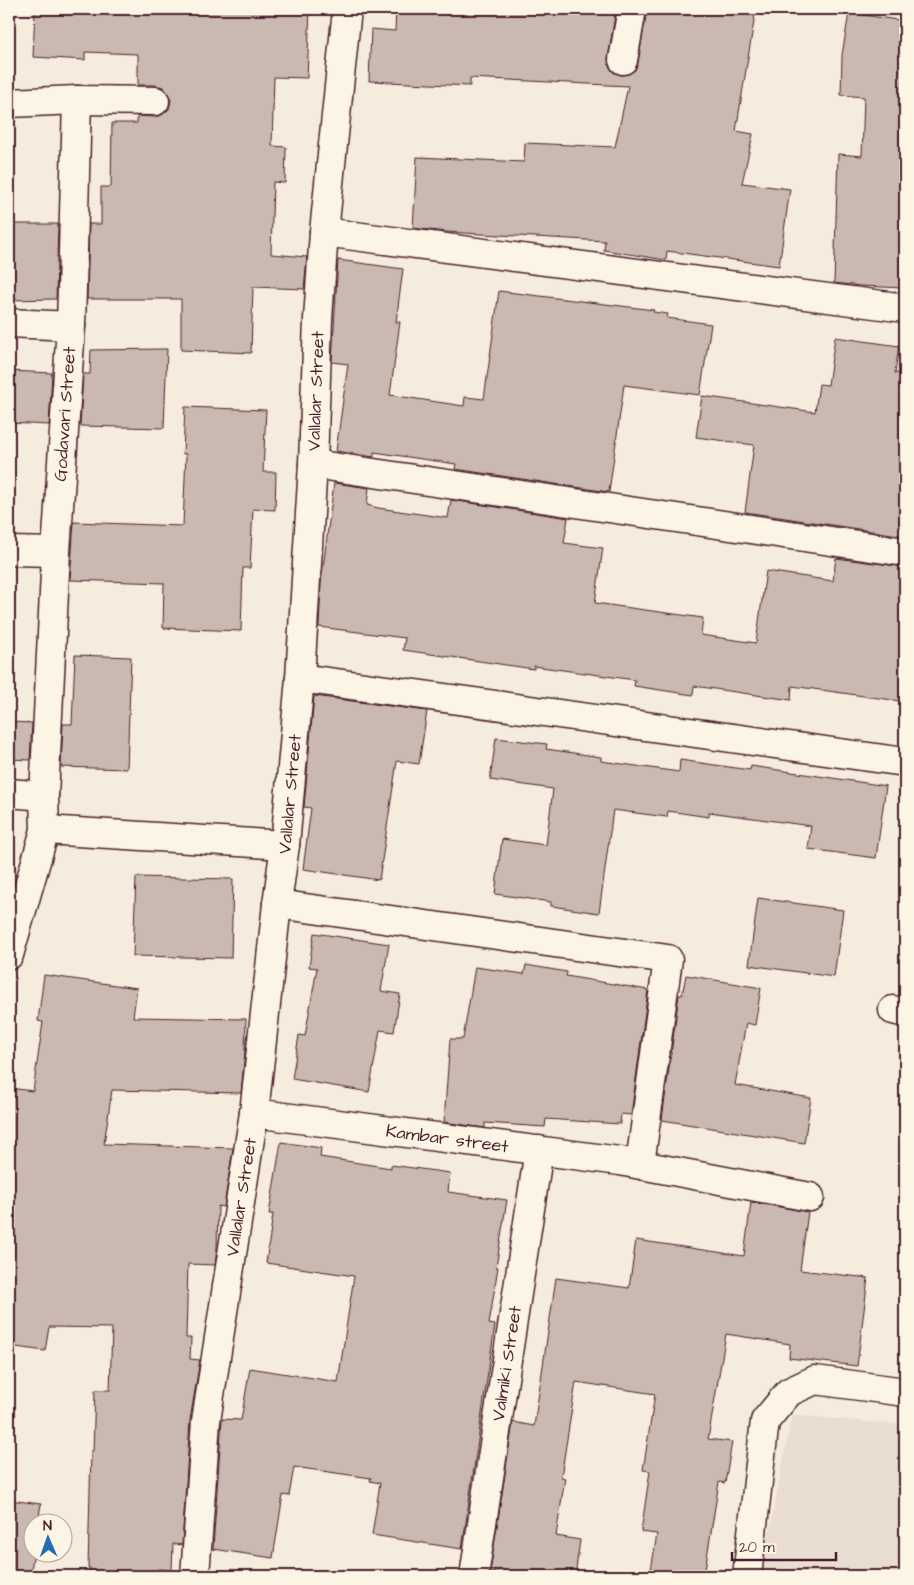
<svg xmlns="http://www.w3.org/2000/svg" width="914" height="1585" font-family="'Architects Daughter',sans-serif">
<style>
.built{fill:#e8ddd0}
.building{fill:#cab9b1;stroke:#4a1f2b}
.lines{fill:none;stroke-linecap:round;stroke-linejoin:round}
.minor-casing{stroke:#4a1f2b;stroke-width:31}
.minor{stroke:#fcf5e5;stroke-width:28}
.labels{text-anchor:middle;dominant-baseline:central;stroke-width:5;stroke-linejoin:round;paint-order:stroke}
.street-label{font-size:18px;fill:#4a1f2b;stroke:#fcf5e5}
</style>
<rect width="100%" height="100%" fill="#f5ecde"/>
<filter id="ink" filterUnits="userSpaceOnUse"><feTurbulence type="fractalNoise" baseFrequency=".02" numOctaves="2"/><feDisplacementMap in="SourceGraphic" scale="10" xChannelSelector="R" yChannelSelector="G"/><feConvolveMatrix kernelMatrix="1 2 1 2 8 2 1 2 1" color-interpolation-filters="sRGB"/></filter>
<g filter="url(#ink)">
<path class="built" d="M792,1415l113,10v151h-144z"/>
<path class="building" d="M35,9h275l-3,69 -33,-1 -2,69 14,1 -1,36 -12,-1 -2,72 36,3 -3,32 -51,-2 -2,66 -70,-3v-51h-94l2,-75h12v-37h10l1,-64h25v-7l18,1 7,-2 7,-6 2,-8 -3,-8 -5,-6 -8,-2h-17v-31l-53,-2v8l-52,-3z
M396,9h220l-8,49 1,8 4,6 8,3 8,-1 6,-4 3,-7 9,-54h109l-20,122 17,3 -11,49 48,6 -11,77 -112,-15 -1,9 -62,-10 1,-9 -158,-9 -34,-4 4,-71 107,5 1,-19 90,4 13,-61 -158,-8v8l-101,-5 2,-52 24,2z
M849,13l56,8v267l-45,-2 -26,-3 4,-129 24,2 2,-59 -23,-2 1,-40z
M9,224h49l-2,75 -47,1z
M338,260l65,9 -7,53h4l-10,73 74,11 1,-9 19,2 15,-108 155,19 -1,2 15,2 -1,4 44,6 -11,71 -76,-10 -15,107 -154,-23 1,-5 -82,-12v5l-38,-6 12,-87 -16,-2z
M835,337l64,9 -4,27 10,1v162l-160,-24 9,-67 -58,-8 6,-41 113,16 4,-28 9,1z
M167,349l-3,79 -84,-2 3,-52h7l1,-24z
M9,371l43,2 -3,52 -40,-2z
M185,407l81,3 -3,62h13l-1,38 -22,-1 -3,59h-7l-2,63 -78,-3 1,-45 -94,-3 4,-58 109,4 3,-72h-3z
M334,483l35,5 -2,17 11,3 70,10 3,-18 117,18 -4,25 39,5 -8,55 108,15 -2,17 55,8 10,-72 67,10 3,-23 69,9v99l-5,35 -108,-15 -1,14 -97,-14 -1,9 -59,-9 1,-6 -101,-14v3l-131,-19 2,-12 -86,-11 2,-44z
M75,655l56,2 -4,112 -66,-2 2,-43h9z
M314,696l113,15 -8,53 -22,-3 -18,119 -76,-11 8,-61 -7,-1z
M9,722l23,1 -2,37 -21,-1z
M496,738l51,6 -1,5 55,8v4l78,11 1,-12 70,10 1,-4 135,20 -10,72 -68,-9 3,-23 -102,-14v5l-41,-6 -1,6 -54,-7 -14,103 -48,-7v-4l-56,-8 7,-55 44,6 7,-56 -63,-9z
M136,877l97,2 -2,79 -98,-2z
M758,898l85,12 -9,67 -85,-12z
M314,933l75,11 -8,47 19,3 -6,38 -14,-2 -11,62 -77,-13 7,-44 6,1 12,-68 -8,-1z
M526,965l41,7 -1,4 82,14 -17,125 -10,-1 -1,10 -74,-5 -1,8 -60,-4v5l-41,-6 6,-83h13l12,-72 49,7z
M44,975l93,13 -4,29 113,2 -1,32 -4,42 -129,-3 -8,54 129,4 -9,59 -6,-1 -1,42 -2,17 -27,-1 -2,74h5l-1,21 10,1 -10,60 -8,125 -9,-1 -1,26 -14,-1v7h-68v-8h-2l3,-117h2l2,-61h15l2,-62 -63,-1 -4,24 -36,-5v-258l24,3 10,-69 -5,-1z
M686,975l75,13 -6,37 -9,-2 -11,62 76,13 -7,45 -142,-23 17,-125h3z
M281,1142l40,6 -1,9 71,11v-3l59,8 -2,19 59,8 -11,67h2l-9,57 6,1 -33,224 -90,-14 8,-52 -10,-2 1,-3 -77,-11 -5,29 -6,-1 -10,63 -60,-9 9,-130 19,1 9,-52 88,14 16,-106 -88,-13 7,-49h-4z
M751,1202l57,10 -8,58 68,8 -11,88 -68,-8 1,-14 -64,-10 -18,105 24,3 -7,41 -6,-1 -15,94h-54l7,-42 -16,-2 9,-61 -7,-1 12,-76 -79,-12 -15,95 4,1 -9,58 24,4 -5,36h-60l-25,-4 23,-150 21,4 22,-148 73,10 7,-48 108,16z
M9,1500l32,4 -3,18h-6l2,30 -4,24h-21z"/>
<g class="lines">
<g class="minor-casing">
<g id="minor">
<path d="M623,60l9,-51"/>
<path d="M77,100l78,1"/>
<path d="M9,103l68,-3 -6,226 -15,226 -12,244 1,34 -36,125"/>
<path d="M324,232l581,76"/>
<path d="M9,323l62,3"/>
<path d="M313,464l592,88"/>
<path d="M9,551l47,1"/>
<path d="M300,678l605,84"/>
<path d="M9,793l35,3"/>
<path d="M45,830l240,15"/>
<path d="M277,904l391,55 -28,205"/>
<path d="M893,1010l12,3"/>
<path id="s1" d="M254,1113l366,48 190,36"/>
<path id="s2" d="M195,1576l11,-155 48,-308 23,-209 8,-59 15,-167 13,-214 5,-145 6,-87 23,-223"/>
<path id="s3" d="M474,1576l65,-426"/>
<path d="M747,1576l18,-155 24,-29 26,-12 90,12"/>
</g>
</g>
<use href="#minor" class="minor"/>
</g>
</g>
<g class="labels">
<g class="street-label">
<text stroke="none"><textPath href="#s2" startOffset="1192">Vallalar Street</textPath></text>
<text transform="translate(65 414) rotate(-86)">Godavari Street</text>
<text stroke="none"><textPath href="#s2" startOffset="788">Vallalar Street</textPath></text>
<text stroke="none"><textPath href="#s1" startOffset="195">Kambar street</textPath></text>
<text stroke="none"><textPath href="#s2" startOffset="382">Vallalar Street</textPath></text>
<text stroke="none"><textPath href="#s3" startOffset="215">Valmiki Street</textPath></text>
</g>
</g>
<rect width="914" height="1585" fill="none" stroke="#fcf5e5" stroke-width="30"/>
<rect x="15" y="15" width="884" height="1555" fill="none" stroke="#4a1f2b" stroke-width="2" filter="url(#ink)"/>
<g transform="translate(48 1538) rotate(358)"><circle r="24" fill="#fcf5e5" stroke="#b59f9b"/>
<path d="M0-4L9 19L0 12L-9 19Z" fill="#1f6fb2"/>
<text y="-8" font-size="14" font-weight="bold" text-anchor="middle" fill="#4a1f2b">N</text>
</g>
<path d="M732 1552v8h104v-8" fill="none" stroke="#4a1f2b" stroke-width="2.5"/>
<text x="739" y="1552" font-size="15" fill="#4a1f2b" stroke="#fcf5e5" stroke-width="4" paint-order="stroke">20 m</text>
</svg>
